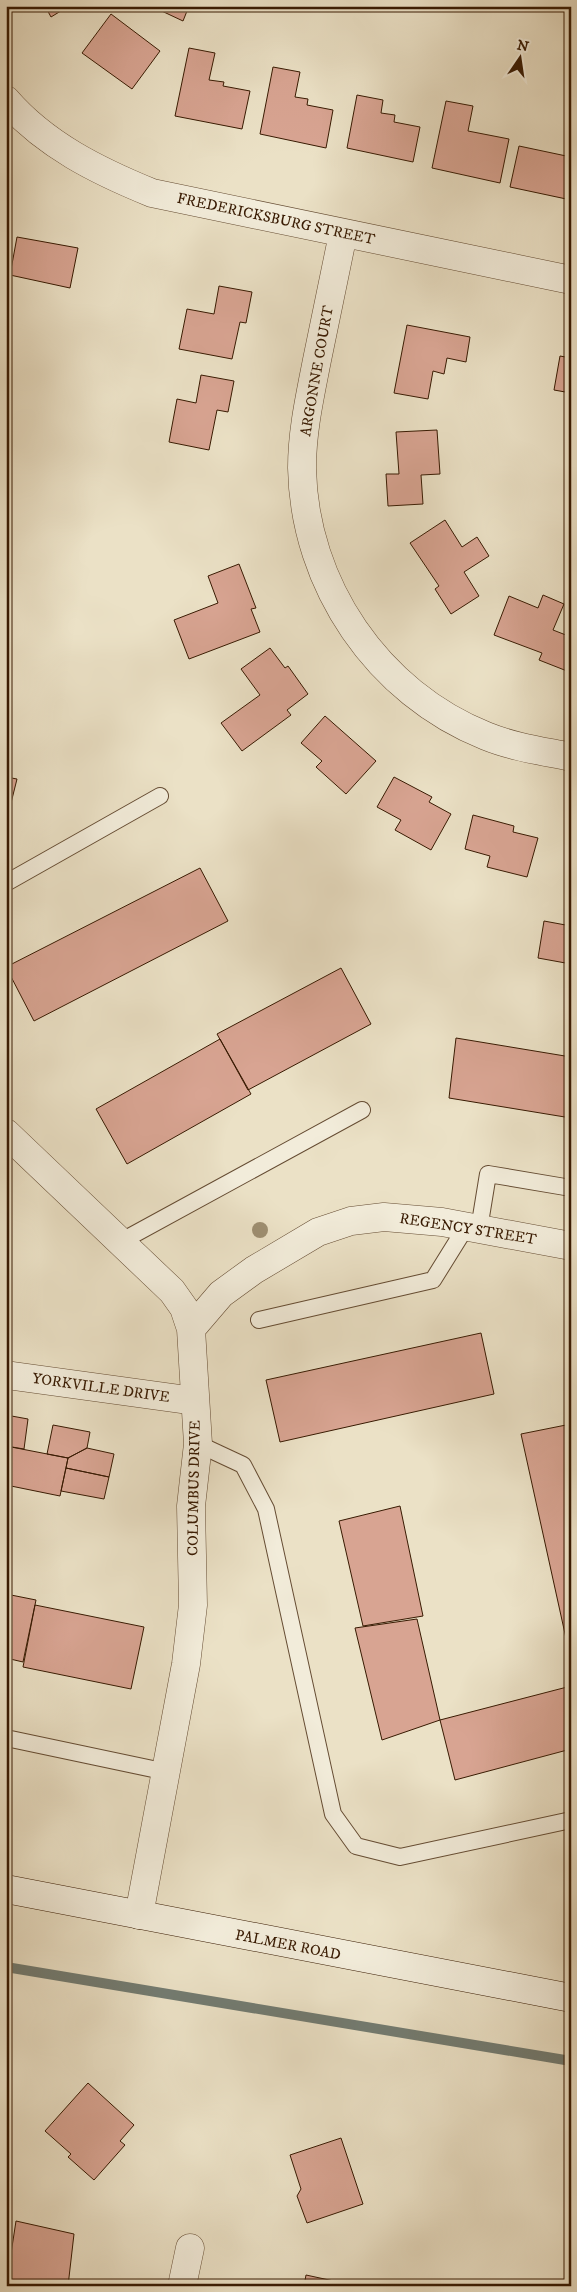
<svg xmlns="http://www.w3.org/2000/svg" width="577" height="2292" font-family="'IM FELL DW Pica',serif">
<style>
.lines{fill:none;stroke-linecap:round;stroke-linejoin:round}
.stream{stroke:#727b71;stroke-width:10}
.building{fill:#d8a492;stroke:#381a02}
.lane-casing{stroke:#654c33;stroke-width:18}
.street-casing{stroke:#654c33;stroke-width:29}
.secondary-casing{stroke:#381a02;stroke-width:29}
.lane{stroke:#f2ecda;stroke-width:16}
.street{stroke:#f2ecda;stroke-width:28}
.secondary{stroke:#f2ecda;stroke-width:28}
.tree{fill:#9e8f72}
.labels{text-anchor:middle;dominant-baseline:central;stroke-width:5;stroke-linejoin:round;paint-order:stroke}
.street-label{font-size:15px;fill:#381a02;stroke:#f2ecda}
</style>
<rect width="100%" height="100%" fill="#ebe1c6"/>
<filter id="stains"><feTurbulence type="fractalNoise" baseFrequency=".004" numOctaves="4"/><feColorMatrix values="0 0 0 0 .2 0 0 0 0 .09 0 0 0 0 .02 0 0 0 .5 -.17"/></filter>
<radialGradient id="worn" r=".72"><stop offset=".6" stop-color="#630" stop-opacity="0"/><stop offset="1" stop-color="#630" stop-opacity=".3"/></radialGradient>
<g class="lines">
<path class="stream" d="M6,1967l565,94"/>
</g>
<path class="building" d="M45,6h24l-18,11z
M151,6h38l-6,15z
M111,14l49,37 -28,38 -50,-36z
M189,48l26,5 -6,27 15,2 -1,4 27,5 -8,38 -67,-13z
M273,67l27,5 -5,25 13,2 -1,6 26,5 -7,38 -66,-14z
M357,95l26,5 -2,13 14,2 -1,7 26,5 -7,35 -66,-14z
M446,101l27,5 -5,25 41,8 -9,44 -68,-15z
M519,146l52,11v43l-61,-13z
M17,237l61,11 -8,40 -60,-13z
M219,286l33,6 -6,31 -6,-1 -8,37 -53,-10 8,-40 27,5z
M407,325l63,12 -4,25 -19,-4 -3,16 -11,-3 -5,28 -34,-6z
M560,356l11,2v35l-17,-3z
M201,375l33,6 -6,31 -11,-2 -8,40 -40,-8 8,-43 19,4z
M437,430l3,44 -19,1 2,29 -35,2 -2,-32h13l-3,-42z
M445,520l17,27 15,-10 12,19 -25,16 15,24 -28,18 -16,-25 4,-3 -29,-43z
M239,564l17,44 -5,1 9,23 -71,27 -15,-39 44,-17 -10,-27z
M543,595l21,9 -11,26 18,7v23l-4,11 -28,-11 3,-7 -48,-18 15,-39 29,12z
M270,648l15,20 3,-2 20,28 -21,16 4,5 -49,36 -21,-28 39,-28 -19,-26z
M325,716l51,45 -30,33 -30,-27 6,-6 -21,-18z
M6,777l11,2 -11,44z
M394,777l38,20 -3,5 22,12 -20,36 -36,-20 6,-10 -24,-13z
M473,815l41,11 -1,6 25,6 -11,39 -40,-10 3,-11 -25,-7z
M200,868l28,53 -194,100 -28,-54z
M544,921l27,5v38l-33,-6z
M341,968l30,56 -123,66 -31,-56z
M456,1038l115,19v61l-122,-20z
M220,1039l31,55 -124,70 -31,-55z
M481,1333l13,61 -214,48 -14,-62z
M6,1415l22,4 -4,30 -18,-3z
M571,1424v227l-2,1 -48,-218z
M53,1425l37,7 -3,16 -19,10 -21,-4z
M6,1446l62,12 -8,38 -54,-11z
M87,1448l27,6 -5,23 -43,-9 2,-10z
M66,1468l43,9 -5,22 -43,-8z
M400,1506l23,110 -60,10 -24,-105z
M6,1594l30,6 -13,62 -17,-4z
M35,1605l109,22 -13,62 -108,-22z
M417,1619l23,101 -58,20 -27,-112z
M571,1686v63l-116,31 -15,-60z
M88,2083l46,42 -14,16 5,4 -31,35 -26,-23 3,-3 -26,-23z
M341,2138l22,66 -56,19 -10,-27 4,-7 -11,-34z
M16,2221l58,13 -6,52h-62z
M306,2275l51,11h-53z"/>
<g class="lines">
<g class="lane-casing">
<path id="lane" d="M6,883l154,-87
M479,1229l9,-55 83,14
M120,1242l242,-132
M259,1320l174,-40 33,-53
M198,1444l45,21 23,44 67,305 23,32 44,11 171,-37
M6,1738l161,34"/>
</g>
<g class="street-casing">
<path id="street" d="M6,100c39,45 92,71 146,93l419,87
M343,234c-9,42 -17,84 -26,126 -7,36 -15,71 -15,108 2,117 76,225 184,268 27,11 56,15 85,21
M6,1133l166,158 12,17 7,21 7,115 -7,62 2,99 -7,59 -47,251
M191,1329l30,-35 33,-24 64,-38 33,-11 33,-4 58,5 129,24
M6,1375l189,26
M182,2286l8,-38"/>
</g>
<g class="secondary-casing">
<path id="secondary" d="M6,1889l565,109"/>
</g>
<use href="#lane" class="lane"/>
<use href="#street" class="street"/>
<use href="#secondary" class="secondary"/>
</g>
<circle class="tree" cx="260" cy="1230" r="8"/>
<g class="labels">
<g class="street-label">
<text transform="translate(276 219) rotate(12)">FREDERICKSBURG STREET</text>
<text transform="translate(317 371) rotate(-80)">ARGONNE COURT</text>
<text transform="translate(468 1229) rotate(9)">REGENCY STREET</text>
<text transform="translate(101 1388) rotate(8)">YORKVILLE DRIVE</text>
<text transform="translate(194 1488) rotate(-89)">COLUMBUS DRIVE</text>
<text transform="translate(288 1945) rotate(11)">PALMER ROAD</text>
</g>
</g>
<rect width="577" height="2292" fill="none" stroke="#ebe1c6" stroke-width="25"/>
<rect x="8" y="8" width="562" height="2277" fill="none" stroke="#381a02" stroke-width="2.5"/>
<rect x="12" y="12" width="552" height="2267" fill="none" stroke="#381a02"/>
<g transform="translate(520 58) rotate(13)" stroke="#f2ecda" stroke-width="4" paint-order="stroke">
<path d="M0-4L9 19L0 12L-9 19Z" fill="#381a02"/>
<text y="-8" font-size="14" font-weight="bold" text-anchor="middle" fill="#381a02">N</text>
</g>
<rect width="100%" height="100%" filter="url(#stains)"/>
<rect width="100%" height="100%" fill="url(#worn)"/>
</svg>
